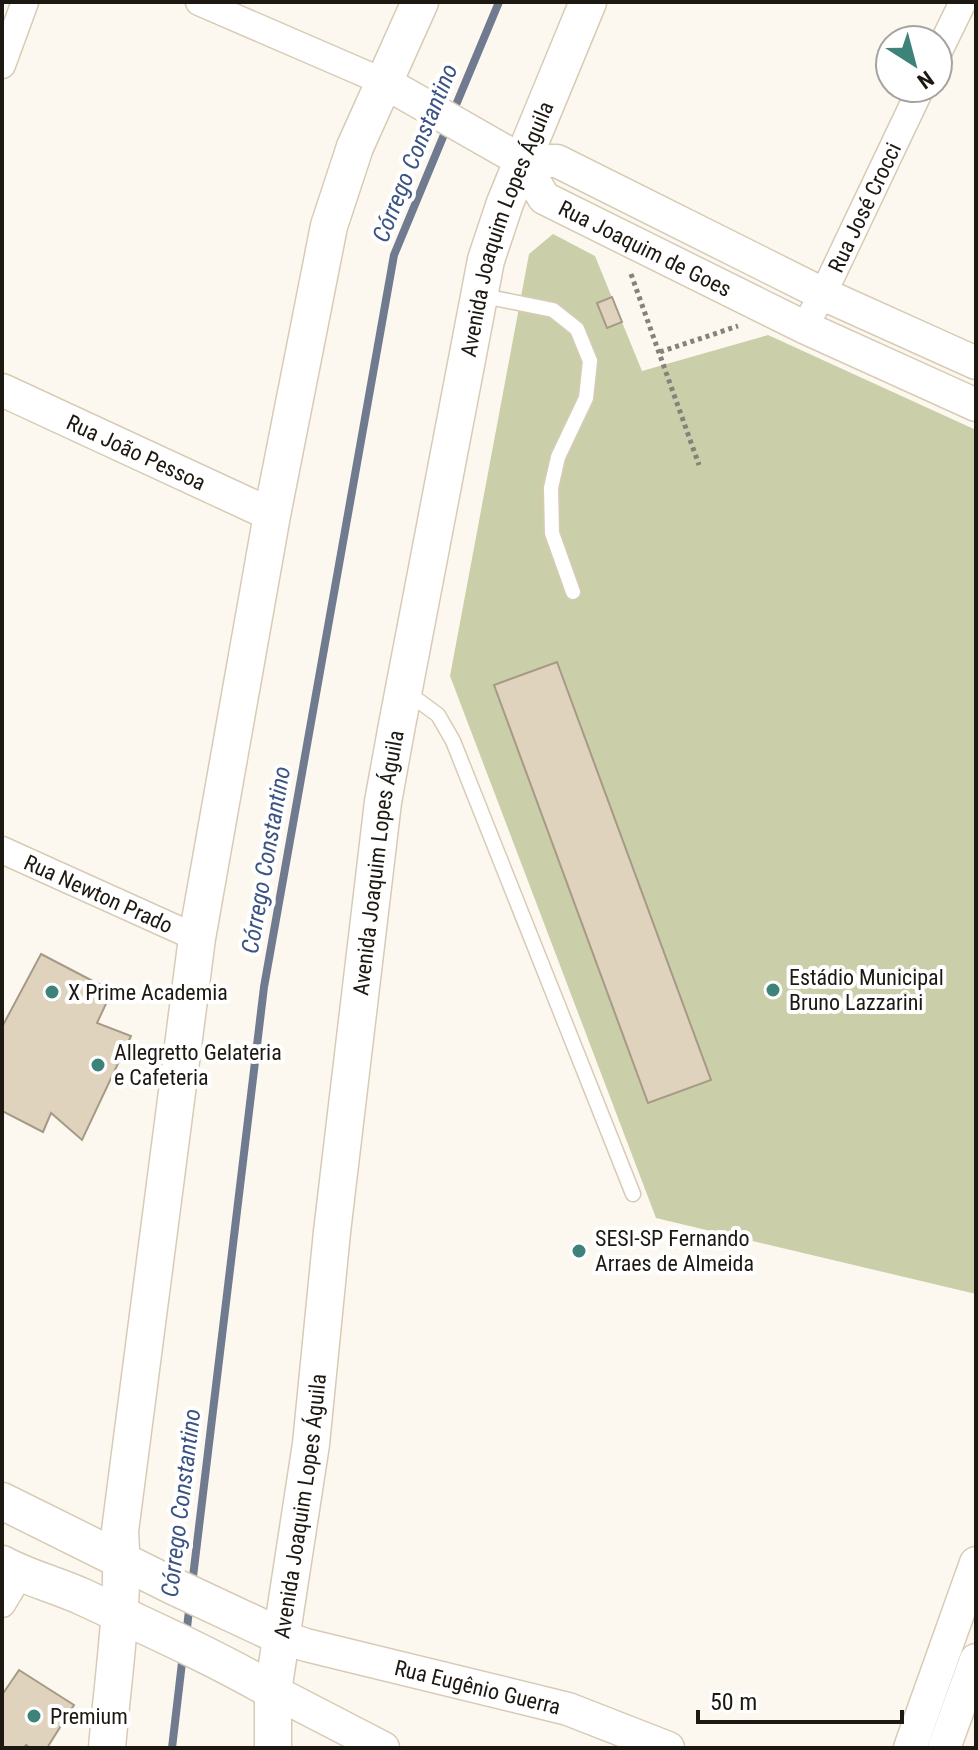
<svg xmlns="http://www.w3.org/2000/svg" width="978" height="1750" font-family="'Roboto Condensed',sans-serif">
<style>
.green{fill:#cacfa9}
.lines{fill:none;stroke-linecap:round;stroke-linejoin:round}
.stream{stroke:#707b90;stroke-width:8}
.building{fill:#e0d3be;stroke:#a69a86;stroke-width:2}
.service-casing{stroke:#d8cbb6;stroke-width:17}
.minor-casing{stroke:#d8cbb6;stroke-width:29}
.tertiary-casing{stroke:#d8cbb6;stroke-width:35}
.secondary-casing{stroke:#d8cbb6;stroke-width:39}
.path{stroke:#868179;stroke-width:5;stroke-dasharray:4 4;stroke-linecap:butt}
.service{stroke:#fff;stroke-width:14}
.minor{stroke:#fff;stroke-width:26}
.tertiary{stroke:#fff;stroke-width:32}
.secondary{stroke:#fff;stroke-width:36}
.poi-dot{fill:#3d837a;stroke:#fff;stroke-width:3}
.labels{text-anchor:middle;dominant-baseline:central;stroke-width:8;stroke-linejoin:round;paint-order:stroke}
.street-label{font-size:22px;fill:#1d1811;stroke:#fff}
.poi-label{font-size:22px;fill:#1d1811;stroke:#fff;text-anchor:start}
.water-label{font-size:24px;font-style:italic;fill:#3c5483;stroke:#fff}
</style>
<rect width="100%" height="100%" fill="#fdf8ef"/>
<path class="green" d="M553,234l42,22 47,115 126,-36 208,95v864l-320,-76 -206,-542 79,-422z"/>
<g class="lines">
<path class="stream" d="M453,112l46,-110
M192,1585l72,-598 130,-732 54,-130
M186,1636l4,-34
M172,1748l11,-94"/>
</g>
<path class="building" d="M612,297l10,25 -15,6 -10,-25z
M557,662l154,418 -63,23 -154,-418z
M41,954l71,37 -15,32 34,13 -49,104 -31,-27 -8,19 -41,-21v-84z
M19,1670l55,35 -27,43h-17l-4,-3 -2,3h-22l1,-20h-1v-33z"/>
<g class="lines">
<g class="service-casing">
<path id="service" d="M479,295l74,15 24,19 13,32 -4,37 -28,59 -7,31 1,45 21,59
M404,690l34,25 15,26 180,453"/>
</g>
<g class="minor-casing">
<g id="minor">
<path d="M199,2l185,80"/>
<path d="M938,53l25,-51"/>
<path d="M2,65l23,-63"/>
<path id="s1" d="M804,327l19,-33 98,-206"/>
<path id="s2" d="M2,850l195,88"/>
<path d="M2,1604l18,-30"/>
</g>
</g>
<g class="tertiary-casing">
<g id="tertiary">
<path d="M384,82l138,79h35l266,133 153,69"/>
<path id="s3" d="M522,161l22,37 260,129 172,78"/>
<path id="s4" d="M2,390l270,125"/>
<path id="s5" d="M282,1637l24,8 262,64 100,39"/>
<path d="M273,1691l110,57"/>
<path d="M910,1748l66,-185"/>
<path d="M944,1748l32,-88"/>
</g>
</g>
<g class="secondary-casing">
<g id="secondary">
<path d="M2,1501l171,85 109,51"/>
<path d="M2,1564c26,14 54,21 81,33 64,30 129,59 190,94"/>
<path d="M107,1748c6,-72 18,-145 13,-217l77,-593 75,-423 57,-289 26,-79 65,-145"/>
<path id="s6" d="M273,1748v-57l38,-247 21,-212 51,-430 14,-77 89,-465 19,-57 83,-201"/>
</g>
</g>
<path class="path" d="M631,274l68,191
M660,352l78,-26"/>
<use href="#service" class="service"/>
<use href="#minor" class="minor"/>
<use href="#tertiary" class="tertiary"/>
<use href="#secondary" class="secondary"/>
</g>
<g class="poi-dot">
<circle cx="773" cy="990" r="8"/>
<circle cx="52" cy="992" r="8"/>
<circle cx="98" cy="1065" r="8"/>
<circle cx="579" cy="1251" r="8"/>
<circle cx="34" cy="1716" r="8"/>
</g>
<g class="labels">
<g class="street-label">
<text stroke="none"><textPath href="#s1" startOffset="134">Rua José Crocci</textPath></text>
<text stroke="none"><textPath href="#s6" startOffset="1540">Avenida Joaquim Lopes Águila</textPath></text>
<text stroke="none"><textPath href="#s3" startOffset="156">Rua Joaquim de Goes</textPath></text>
<text stroke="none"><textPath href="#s4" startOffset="148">Rua João Pessoa</textPath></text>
<text stroke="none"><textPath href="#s6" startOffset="892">Avenida Joaquim Lopes Águila</textPath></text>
<text stroke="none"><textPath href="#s2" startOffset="106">Rua Newton Prado</textPath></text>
<text stroke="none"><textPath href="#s6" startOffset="244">Avenida Joaquim Lopes Águila</textPath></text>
<text stroke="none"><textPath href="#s5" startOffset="202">Rua Eugênio Guerra</textPath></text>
</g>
<g class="poi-label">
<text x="789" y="977">Estádio Municipal<tspan x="789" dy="25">Bruno Lazzarini</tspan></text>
<text x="68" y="992">X Prime Academia</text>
<text x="114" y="1052">Allegretto Gelateria<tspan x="114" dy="25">e Cafeteria</tspan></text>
<text x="595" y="1238">SESI-SP Fernando<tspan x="595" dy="25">Arraes de Almeida</tspan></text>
<text x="50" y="1716">Premium</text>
</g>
<g class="water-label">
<text transform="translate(415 153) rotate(-68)">Córrego Constantino</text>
<text transform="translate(266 860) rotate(-80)">Córrego Constantino</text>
<text transform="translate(181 1503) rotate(-83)">Córrego Constantino</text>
</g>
</g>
<rect width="978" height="1750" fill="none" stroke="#1d1811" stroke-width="8"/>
<g transform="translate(914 64) rotate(144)"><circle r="38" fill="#ffffff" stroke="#a5a3a0" stroke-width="2"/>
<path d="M0-6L14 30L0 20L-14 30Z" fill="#3d837a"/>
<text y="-12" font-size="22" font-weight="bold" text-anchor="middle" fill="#1d1811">N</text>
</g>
<path d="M698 1710v12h204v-12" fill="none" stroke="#1d1811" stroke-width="4"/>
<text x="710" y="1710" font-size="24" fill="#1d1811" stroke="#ffffff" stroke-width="6" paint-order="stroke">50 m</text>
</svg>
